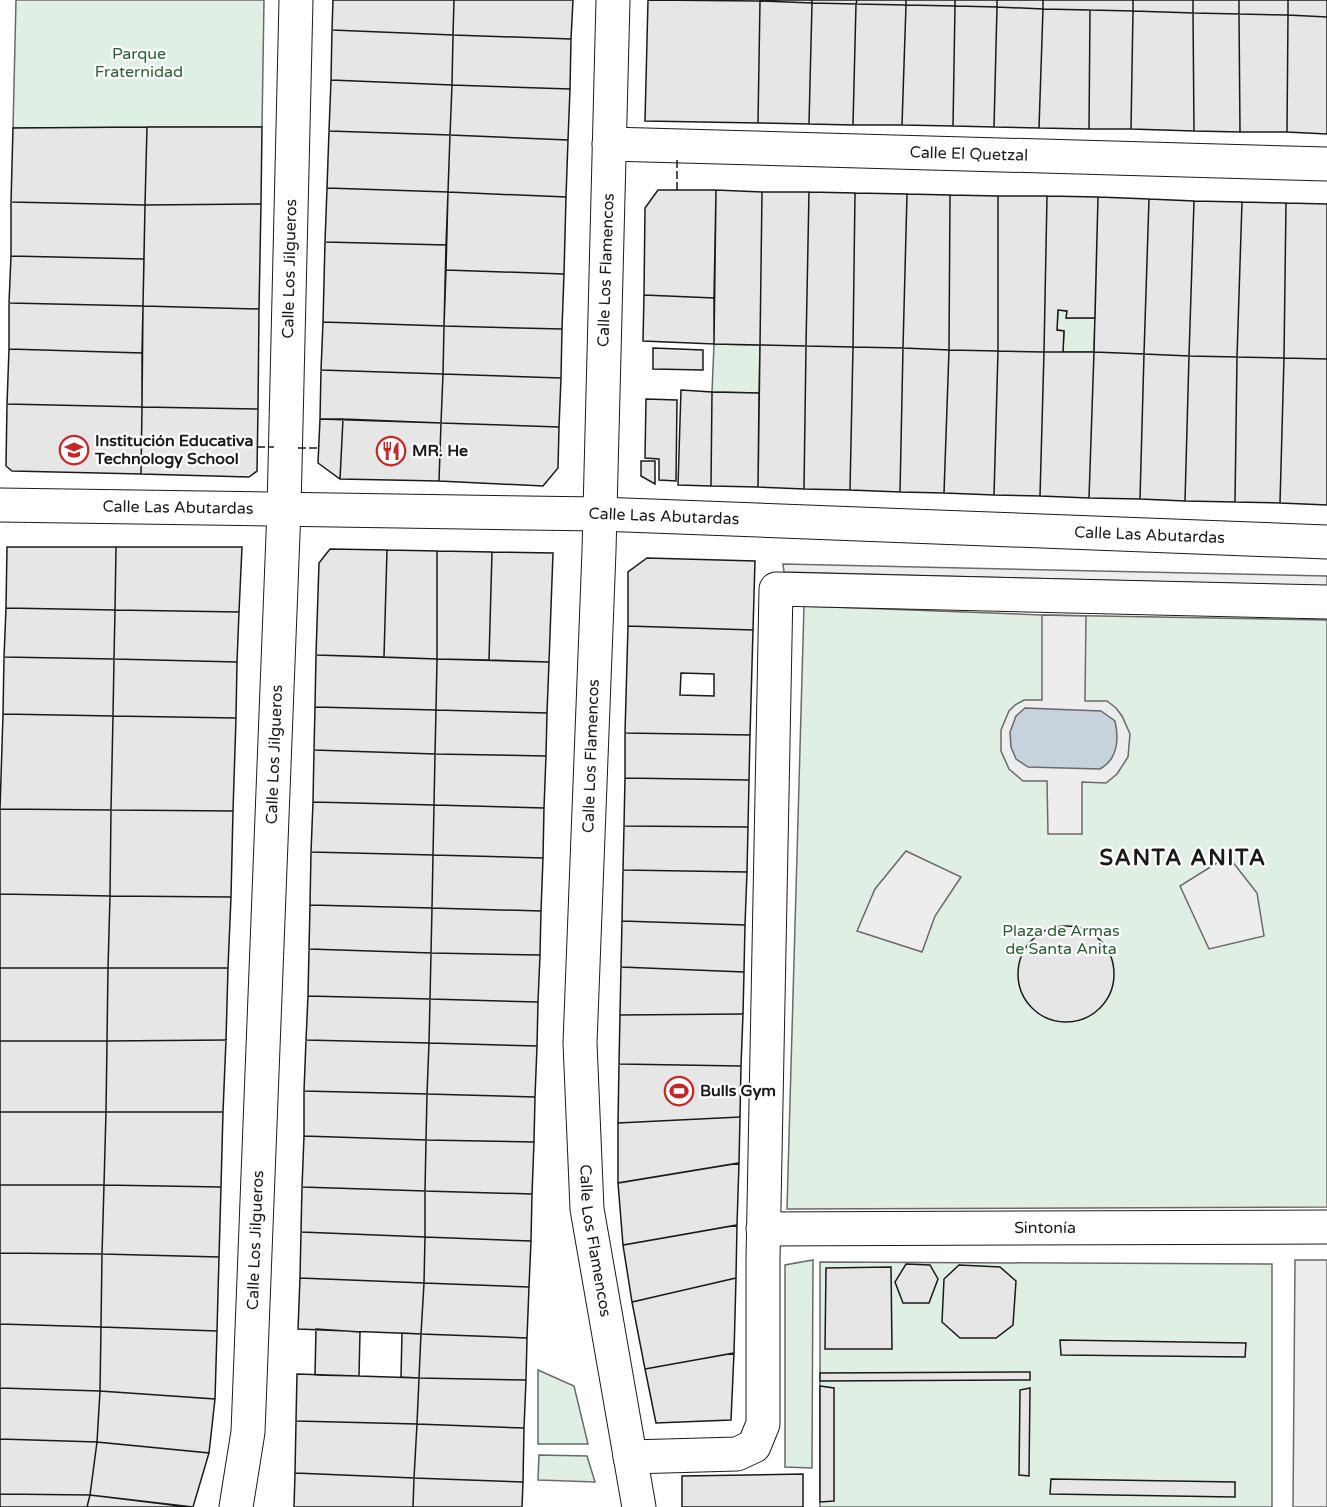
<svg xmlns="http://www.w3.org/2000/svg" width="1327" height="1507" font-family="'Varela Round',sans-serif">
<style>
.green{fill:#e0efe3;stroke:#6a6a6a;stroke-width:1.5}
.parking{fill:#ededed;stroke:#6a6a6a;stroke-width:1.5}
.water{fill:#c6d2dc;stroke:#6a6a6a;stroke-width:1.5}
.building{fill:#e6e6e6;stroke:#1a1a1a;stroke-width:1.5;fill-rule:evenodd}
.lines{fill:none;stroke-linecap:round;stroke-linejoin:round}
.minor-casing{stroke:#1a1a1a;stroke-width:35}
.tertiary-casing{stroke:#1a1a1a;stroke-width:35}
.minor{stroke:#fff;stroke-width:33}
.tertiary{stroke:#fff;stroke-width:33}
.fence{stroke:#1a1a1a;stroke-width:1.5;stroke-dasharray:8 3;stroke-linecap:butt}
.labels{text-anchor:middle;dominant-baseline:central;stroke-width:4.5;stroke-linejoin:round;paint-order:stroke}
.park-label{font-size:16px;fill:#2b5a34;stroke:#fff}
.street-label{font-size:16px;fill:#1a1a1a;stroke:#fff}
.poi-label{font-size:16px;font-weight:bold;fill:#1a1a1a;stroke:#fff;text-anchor:start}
.district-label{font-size:22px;font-weight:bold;letter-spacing:1.5px;fill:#1a1a1a;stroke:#fff}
</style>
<rect width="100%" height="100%" fill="#fff"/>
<path class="green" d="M16,0h248l-2,127 -249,1z
M1058,310l9,1v7h28l-1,34h-31l1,-21 -7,-1z
M714,344l46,1 -1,48 -47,-1z
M804,606l238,9 285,5v587l-540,2z
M813,1260l-1,208 -27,-1v-202z
M820,1262l452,2v243h-452z
M538,1370l36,16 14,58h-50z
M539,1455l48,1 8,26 -57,-2z"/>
<path class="parking" d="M783,564l544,12v10l-543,-14z
M1042,615l44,1 -1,85h22l9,7 6,8 8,18 -2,23 -11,17 -11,9 -24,-1v52h-34l-1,-53h-24l-14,-12 -8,-18v-21l8,-19 6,-6 9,-5h18z
M906,851l55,26 -26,39 -13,36 -65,-21 18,-42z
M1228,856l29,37 7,43 -55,13 -29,-63z
M1295,1260h32v247h-34z"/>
<path class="water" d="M1025,708l76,3 14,10c4,18 3,38 -15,48l-72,-2 -12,-8 -5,-12 -1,-15 6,-16z"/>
<path class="building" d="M333,0h121l-1,35 -121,-5z
M454,0h119l-2,39 -118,-4z
M648,0l112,1 -2,122 -113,-2z
M760,0h52v3l-52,-2z
M812,0h45l-1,4 -44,-1z
M857,0h49v5l-50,-1z
M906,0h49v6l-49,-1z
M955,0h42v7l-42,-1z
M997,0h46v9l-46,-2z
M1043,0h90v11l-90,-2z
M1133,0h60v13l-60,-2z
M1193,0h46v14l-46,-1z
M1239,0h49v15l-49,-1z
M1288,0h39v17l-39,-2z
M760,1l52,2 -3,121 -51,-1z
M812,3l44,1 -3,121 -44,-1z
M856,4l50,1 -4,120h-49z
M906,5l49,1 -2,120 -51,-1z
M955,6l42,1 -3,120 -41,-1z
M997,7l46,2 -4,119 -45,-1z
M1043,9l47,1 -1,119 -50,-1z
M1090,10l43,1 -2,118h-42z
M1133,11l60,2 1,118 -63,-2z
M1193,13l46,1 1,118 -46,-1z
M1239,14l49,1 -1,117h-47z
M1288,15l39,2v117l-40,-2z
M332,30l121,5 -1,50 -121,-5z
M453,35l118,4 -1,50 -118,-4z
M331,80l121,5 -2,50 -121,-4z
M452,85l118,4 -2,51 -118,-5z
M147,127l-2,78 -134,-3 2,-74z
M147,127h115l-1,77 -116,1z
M329,131l121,4 -2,57 -121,-4z
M450,135l118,5 -2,57 -118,-5z
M327,188l121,4 -2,53 -121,-3z
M658,190h58l-2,108 -70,-3 1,-87z
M716,190l46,2 -2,153 -46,-1z
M448,192l118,5 -2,77 -118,-4z
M762,192h47l-3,154 -46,-1z
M809,192l46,1 -2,154 -47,-1z
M855,193l52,1 -4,154 -50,-1z
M907,194l43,1 -1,155 -46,-2z
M950,195l48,1v155l-49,-1z
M998,196h49l-3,156 -46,-1z
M1047,196l51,1 -3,121h-29l1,-7 -9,-1 -1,20 7,1 -1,21h-19z
M1098,197l51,2 -5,155 -50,-2z
M1149,199l45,2 -5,155 -45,-2z
M1194,201l48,1 -5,155 -48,-1z
M11,202l134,3 -1,54 -133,-3z
M1242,202l44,1 -2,155 -47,-1z
M1286,203l41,1v155l-43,-1z
M261,204l-2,105 -116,-3 2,-101z
M325,242l121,3 -2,81 -121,-4z
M11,256l133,3 -1,47 -134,-3z
M446,270l118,4 -2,55 -118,-3z
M644,295l70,3v46l-71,-3z
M9,303l134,3 -1,47 -133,-4z
M143,306l116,3 -1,100 -116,-2z
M323,322l121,4 -1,48 -122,-4z
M444,326l118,3 -1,49 -118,-4z
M760,345l46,1 -2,143 -46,-2z
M806,346l47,1 -3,143 -46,-1z
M853,347l50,1 -3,144 -50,-2z
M653,348l50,2v20l-50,-1z
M903,348l46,2 -5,143 -44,-1z
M9,349l133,4v54l-135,-3z
M949,350l49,1 -4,144 -50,-2z
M998,351l46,1 -4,144 -46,-1z
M1044,352h50l-5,146 -49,-2z
M1094,352l50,2 -4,145 -51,-1z
M1144,354l45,2 -4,145 -45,-2z
M1189,356l48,1 -2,145 -50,-1z
M1237,357l47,1 -4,145 -45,-1z
M1284,358l43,1v146l-47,-2z
M321,370l122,4 -2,49 -121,-4z
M443,374l118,4 -2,49 -118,-4z
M681,390l31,2 -1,94 -33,-1z
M712,392l47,1 -1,94 -47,-1z
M646,399l31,1 -1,81 -17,-1v-21l-14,-1z
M7,404l135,3 -1,67 -129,-3 -6,-5z
M142,407l116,2 -1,62 -8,6 -108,-3z
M320,419h23l-3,60 -22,-16z
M343,419l98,4 -2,58 -99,-2z
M441,423l118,4 -1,41 -15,18 -104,-5z
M641,461h14v23l-14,-8z
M7,547h109l-1,63 -109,-2z
M116,547h126l-3,65 -124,-2z
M330,549l57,1 -3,107 -68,-2 3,-92z
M387,550l50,1v108l-53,-2z
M437,551l55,1 -3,108 -52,-1z
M492,552l61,1 -4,109 -60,-2z
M647,558l108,3 -2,69 -125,-4v-54z
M6,608l109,2 -1,49 -110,-2z
M115,610l124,2 -2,50 -123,-3z
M628,626l125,4 -3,105 -125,-2zM681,673l33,1v22l-34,-1z
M316,655l121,4 -1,51 -121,-3z
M4,657l110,2 -1,57 -110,-2z
M114,659l123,3 -1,56 -123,-2z
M437,659l112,3 -2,51 -111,-3z
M315,707l121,3 -1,44 -121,-4z
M436,710l111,3 -1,43 -111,-2z
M3,714l110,2 -2,94 -111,-1z
M113,716l123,2 -3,93 -122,-1z
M625,733l125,2 -1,45 -124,-2z
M314,750l121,4 -1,51 -121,-3z
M435,754l111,2 -2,52 -110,-3z
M625,778l124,2 -1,47 -124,-1z
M313,802l121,3 -1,50 -122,-3z
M434,805l110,3 -1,50 -110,-3z
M0,809l111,1 -1,86 -110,-2z
M111,810l122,1 -2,86 -121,-1z
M624,826l124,1 -1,45 -124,-2z
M311,852l122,3 -1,53 -122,-3z
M433,855l110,3 -2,53 -109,-3z
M623,870l124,2 -2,53 -123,-4z
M0,894l110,2 -2,72h-108z
M110,896l121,1 -3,71h-120z
M310,905l122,3 -1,45 -122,-4z
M432,908l109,3 -1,44 -109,-2z
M622,921l123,4 -1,47 -123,-5z
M1018 974a48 48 0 1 1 96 0a48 48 0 1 1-96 0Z
M309,949l122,4 -1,46 -122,-3z
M431,953l109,2 -2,47 -108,-3z
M621,967l123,5 -1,42 -123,1z
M0,968h108l-1,73h-107z
M108,968h120l-2,72 -119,1z
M308,996l122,3 -1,44 -123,-3z
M430,999l108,3 -1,44 -108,-3z
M743,1014l-2,52 -122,-2 1,-49z
M226,1040l-3,72h-117l1,-71z
M306,1040l123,3 -2,51 -123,-3z
M0,1041h107l-1,71h-106z
M429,1043l108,3 -2,51 -108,-3z
M619,1064l122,2 -1,51 -122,6z
M304,1091l123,3 -1,46 -122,-4z
M427,1094l108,3 -1,45 -108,-2z
M0,1112h106l-2,73h-104z
M106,1112h117l-2,75 -117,-2z
M740,1117l-1,46 -121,20v-60z
M304,1136l122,4 -1,51 -123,-4z
M426,1140l108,2 -2,52 -107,-3z
M739,1163l-2,62 -114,20 -5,-62z
M0,1185h104l-2,69 -102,-1z
M104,1185l117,2 -2,70 -117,-3z
M302,1187l123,4v46l-124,-5z
M425,1191l107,3 -1,47 -106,-4z
M737,1225l-1,53 -104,24 -9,-57z
M301,1232l124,5 -1,46 -124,-5z
M425,1237l106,4 -2,46 -105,-4z
M0,1253l102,1 -1,73 -101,-3z
M102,1254l117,3 -2,74 -116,-4z
M906,1264l24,1 8,14 -9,24h-26l-8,-21z
M959,1265l41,2 16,14 -3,44 -17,13h-36l-18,-16 2,-43z
M891,1267l1,82h-67l1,-81z
M300,1278l124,5 -3,51 -123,-5z
M736,1278l-2,75 -89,16 -13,-67z
M424,1283l105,4 -2,51 -106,-4z
M0,1324l101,3 -1,64 -100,-3z
M101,1327l116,4 -2,68 -115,-8z
M316,1329l44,3 -1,44 -44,-1z
M402,1333l19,1 -2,44 -18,-1z
M421,1334l106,4 -1,42 -107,-2z
M1060,1340l186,3 -1,14 -184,-2z
M734,1353l-3,67 -75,3 -11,-54z
M1030,1372v8l-210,1v-8z
M297,1374l122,4 -2,46 -121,-3z
M419,1378l107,2 -2,48 -107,-4z
M820,1386l14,2v113l-14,1z
M0,1388l100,3 -3,51 -97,-3z
M1030,1388l-1,88 -10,-1 1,-85z
M100,1391l115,8 -6,54 -112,-11z
M296,1421l121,3 -3,54 -119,-5z
M417,1424l107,4 -1,54 -109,-4z
M0,1439l97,3 -7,53 -90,-1z
M97,1442l112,11 -16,54 -103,-12z
M295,1473l119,5 -1,29h-119z
M803,1474v33h-121v-31z
M414,1478l109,4 -1,25h-109z
M1051,1479l184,3v15l-185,-3z
M0,1494l90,1 -3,12h-87z
M90,1495l98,12h-101z"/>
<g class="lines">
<g class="minor-casing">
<g id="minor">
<path id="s1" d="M613,0l-14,551 -19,492 7,166 52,298"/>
<path id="s2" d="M609,144l718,20"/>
<path id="s3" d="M763,1229l564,-2"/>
<path d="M630,1457l107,-3 17,-8 9,-22v-166l13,-669 551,13"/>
<path id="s4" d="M236,1507l12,-75 36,-923 12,-509"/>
</g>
</g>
<g class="tertiary-casing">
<g id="tertiary">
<path id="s5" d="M0,505l599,9 728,28"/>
</g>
</g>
<use href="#minor" class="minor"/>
<use href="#tertiary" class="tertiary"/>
<path class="fence" d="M677,190v-33
M257,447h17
M298,448h21"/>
</g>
<defs>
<g id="school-ring" transform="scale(1.5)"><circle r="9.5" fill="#fff" stroke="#c62828" stroke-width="1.5"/><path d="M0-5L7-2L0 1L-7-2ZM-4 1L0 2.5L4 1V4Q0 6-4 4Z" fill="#c62828"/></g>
<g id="restaurant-ring" transform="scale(1.5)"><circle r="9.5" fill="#fff" stroke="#c62828" stroke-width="1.5"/><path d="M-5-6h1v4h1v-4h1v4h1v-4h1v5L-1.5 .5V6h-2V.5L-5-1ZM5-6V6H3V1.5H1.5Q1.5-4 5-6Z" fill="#c62828"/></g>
<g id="stadium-ring" transform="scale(1.5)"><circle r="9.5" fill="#fff" stroke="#c62828" stroke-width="1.5"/><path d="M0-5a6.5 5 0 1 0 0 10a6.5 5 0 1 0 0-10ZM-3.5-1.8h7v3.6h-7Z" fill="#c62828"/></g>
</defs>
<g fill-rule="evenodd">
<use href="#school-ring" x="74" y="450"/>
<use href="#restaurant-ring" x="391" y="451"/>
<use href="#stadium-ring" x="679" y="1091"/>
</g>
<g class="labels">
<g class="park-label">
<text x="139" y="54">Parque<tspan x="139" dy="18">Fraternidad</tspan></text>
<text x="1061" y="931">Plaza de Armas<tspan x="1061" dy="18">de Santa Anita</tspan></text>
</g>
<g class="street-label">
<text stroke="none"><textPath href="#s2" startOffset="360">Calle El Quetzal</textPath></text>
<text stroke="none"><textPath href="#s4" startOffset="1240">Calle Los Jilgueros</textPath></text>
<text transform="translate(606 270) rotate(-88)">Calle Los Flamencos</text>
<text stroke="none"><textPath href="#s5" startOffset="178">Calle Las Abutardas</textPath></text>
<text stroke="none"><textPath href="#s5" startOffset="664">Calle Las Abutardas</textPath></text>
<text stroke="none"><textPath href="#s5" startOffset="1150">Calle Las Abutardas</textPath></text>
<text stroke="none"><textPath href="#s4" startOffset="754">Calle Los Jilgueros</textPath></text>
<text transform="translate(591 756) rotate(-88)">Calle Los Flamencos</text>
<text stroke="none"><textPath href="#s3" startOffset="282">Sintonía</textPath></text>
<text stroke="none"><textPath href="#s4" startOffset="268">Calle Los Jilgueros</textPath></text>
<text stroke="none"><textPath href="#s1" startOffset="1242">Calle Los Flamencos</textPath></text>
</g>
<g class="poi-label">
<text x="95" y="441">Institución Educativa<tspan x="95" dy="18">Technology School</tspan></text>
<text x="412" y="451">MR. He</text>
<text x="700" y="1091">Bulls Gym</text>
</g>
<g class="district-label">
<text x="1183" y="858">SANTA ANITA</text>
</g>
</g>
</svg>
